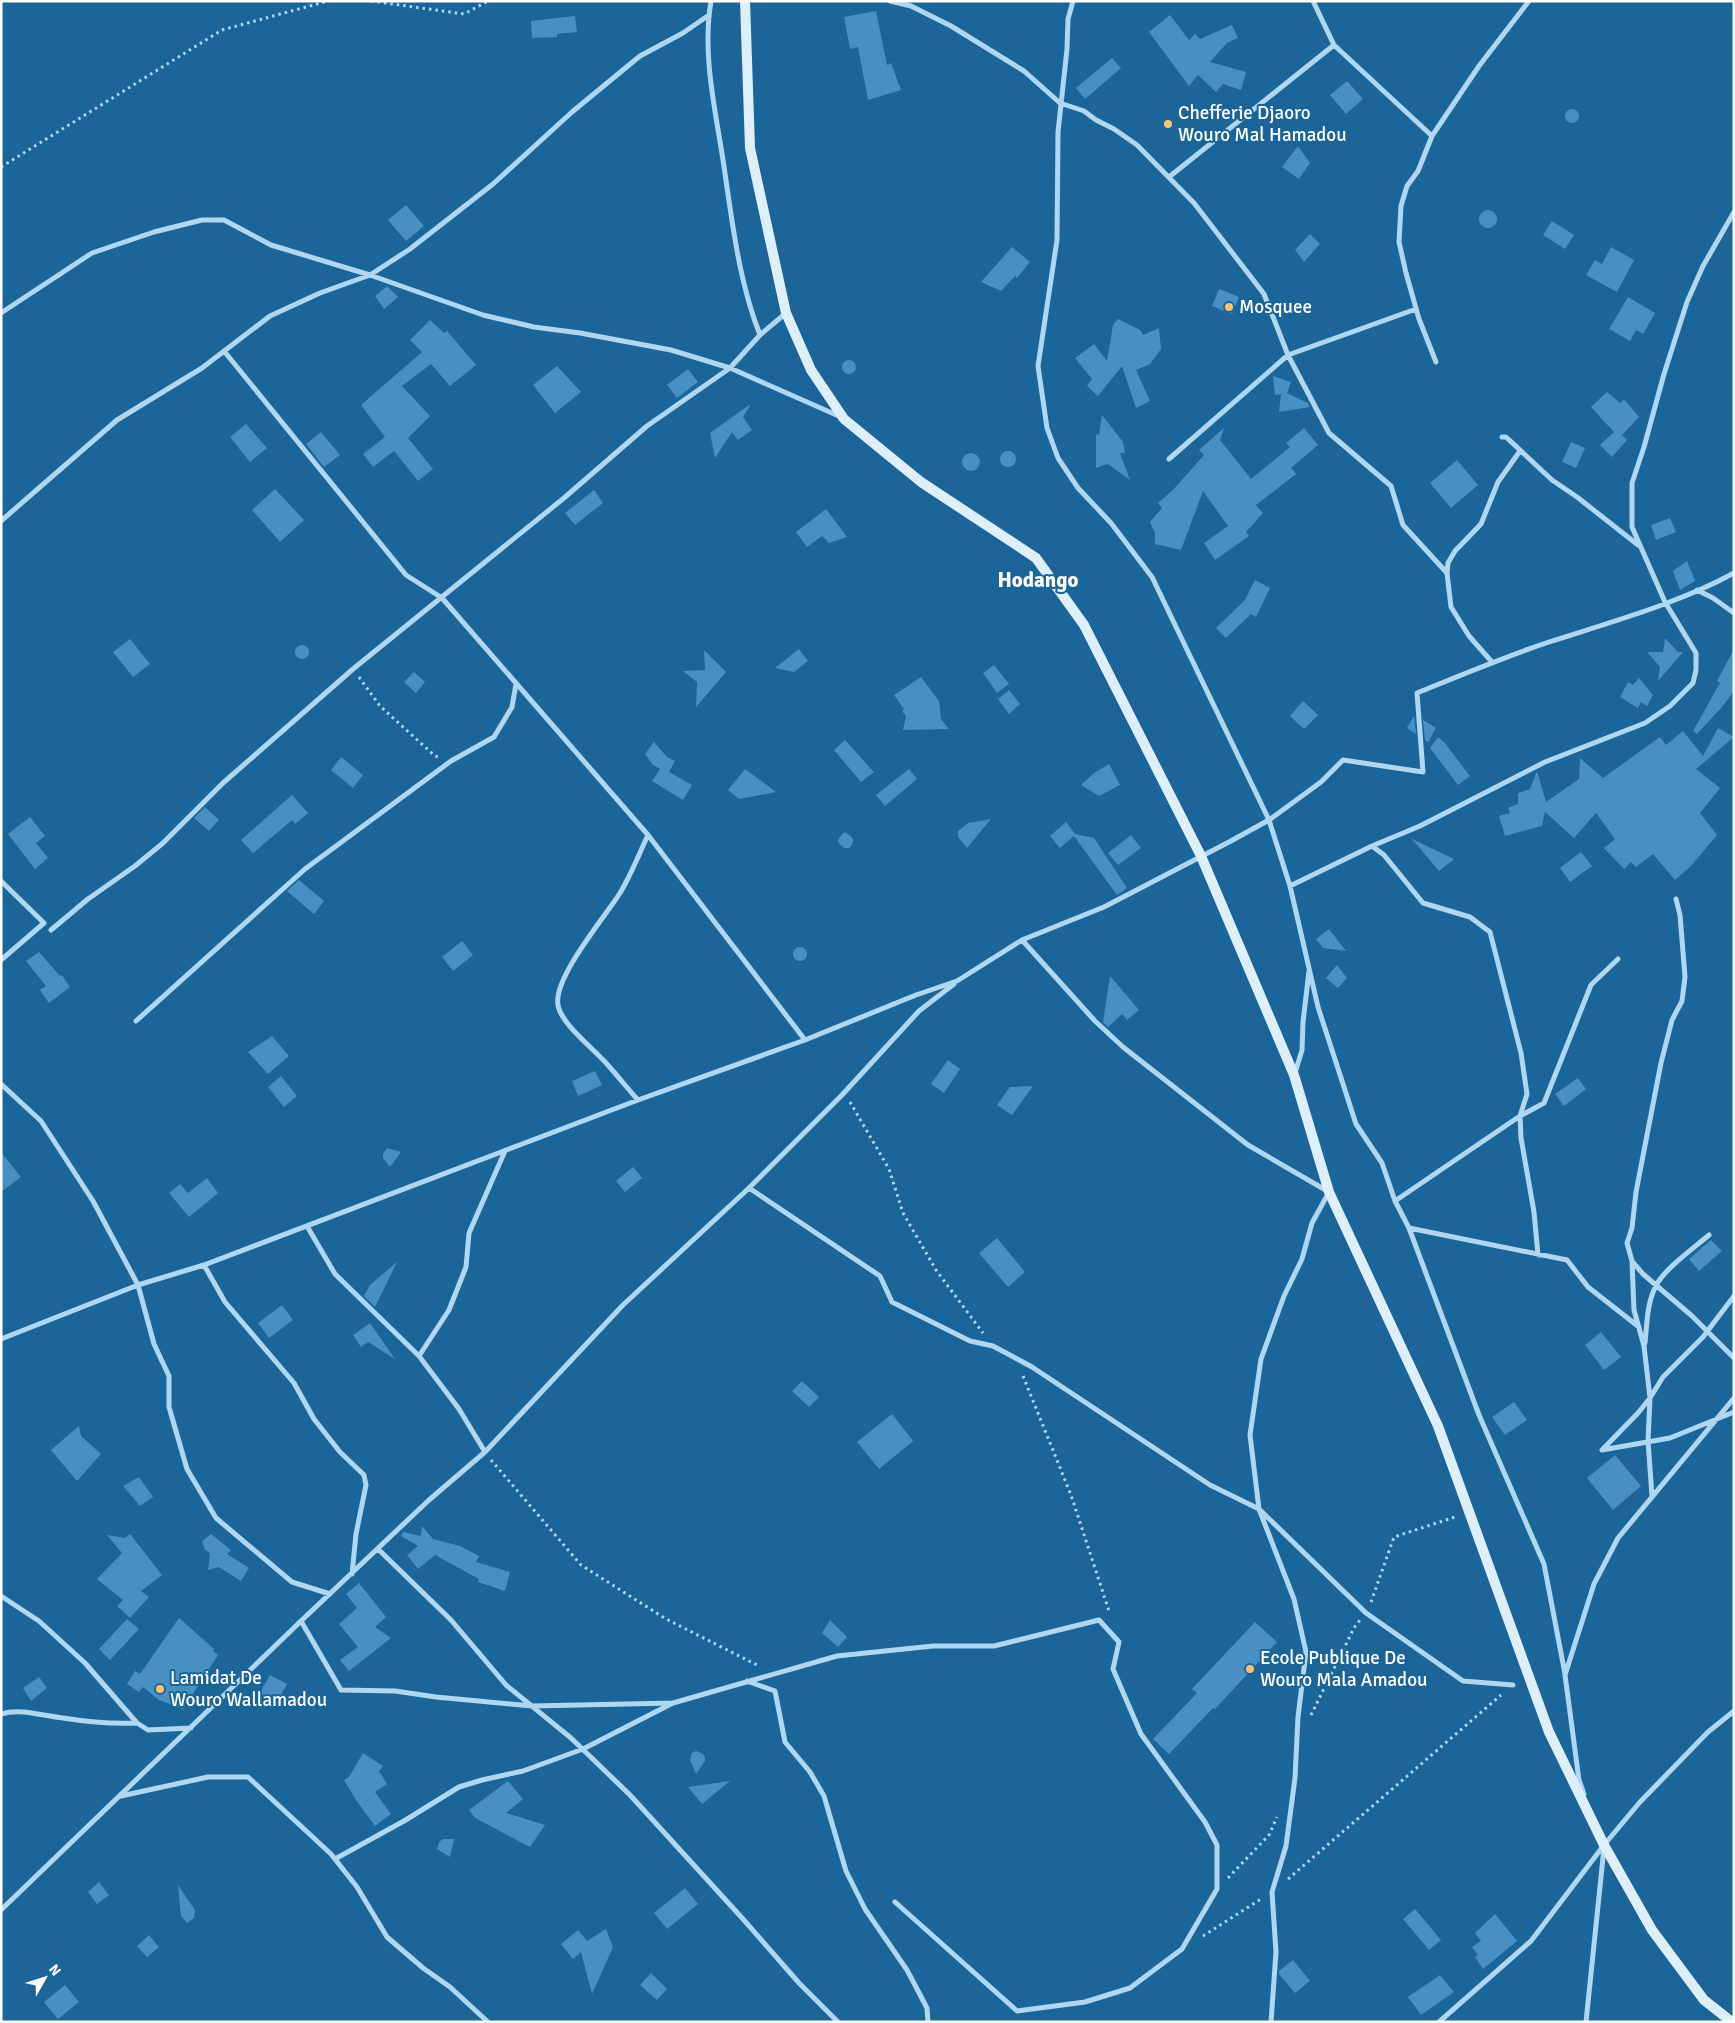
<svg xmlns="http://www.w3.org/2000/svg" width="1735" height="2023" font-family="Signika,sans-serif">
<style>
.building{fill:#4890c1}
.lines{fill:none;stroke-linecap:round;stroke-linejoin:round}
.path{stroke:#b0d7f1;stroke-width:3;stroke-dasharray:2.5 4;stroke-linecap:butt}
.street{stroke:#b0d7f1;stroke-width:5}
.secondary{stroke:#deeffc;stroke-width:10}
.poi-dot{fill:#ffc070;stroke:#1b6599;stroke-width:2}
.labels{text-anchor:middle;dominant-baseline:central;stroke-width:4;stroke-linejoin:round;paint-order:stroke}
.poi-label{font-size:19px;fill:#fff;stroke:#1b6599;text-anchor:start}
.quarter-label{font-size:21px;font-weight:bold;fill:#fff;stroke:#1b6599}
</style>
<rect width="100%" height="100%" fill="#1b6599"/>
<path class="building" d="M876,11l11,54 4,-2 10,27 -33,10 -10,-53 -8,2 -6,-32z
M1170,15l19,25 6,-6 5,5 32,-14 6,13 -11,5 -17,19 36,10 -5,18 -18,-6 -7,8 -18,-17 -9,11 -40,-54z
M575,16l2,16 -20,2v3l-25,1 -1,-17z
M1112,58l9,10 -36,31 -9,-11z
M1347,81l16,18 -17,15 -16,-19z
M1565 116a7 7 0 1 1 14 0a7 7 0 1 1-14 0Z
M1298,146l12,17 -11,16 -17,-12z
M406,205l18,21 -18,15 -18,-21z
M1479 219a9 9 0 1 1 18 0a9 9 0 1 1-18 0Z
M1552,221l22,14 -9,14 -22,-14z
M1310,234l10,10 -16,18 -9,-12z
M1012,247l18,15 -13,16 -2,-2 -14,15 -20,-9z
M1611,247l23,13 -17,32 -31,-17 9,-15 7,4z
M387,286l11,11 -14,12 -9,-13z
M1219,289l20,8 -7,17 -20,-8z
M1628,297l27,16 -12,21 -7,-4 -6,11 -21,-12z
M1118,319l22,11 3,5 16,-7 2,21 -11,15 -14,6 14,31 -14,7 -14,-42 -24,30 -11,-10 5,-7 -17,-21 19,-14 13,17 6,-36z
M430,320l14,13 3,-2 29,34 -26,21 -19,-22 -29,22 28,30 -22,22 25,31 -15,12 -24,-30 -21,16 -10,-13 22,-17 -24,-32 61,-53 -12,-12z
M842 367a7 7 0 1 1 14 0a7 7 0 1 1-14 0Z
M557,366l24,26 -26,21 -22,-28z
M688,369l10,13 -21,16 -10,-13z
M1273,376l18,6 -4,11 21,10 2,4 -31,5 2,-18 -6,1z
M1607,392l13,11 4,-4 15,18 -17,18 5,5 -15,17 -12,-12 14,-13 -23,-25z
M749,405l1,1 -7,11 9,13 -14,10 -6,-8 -17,26 -5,-25z
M1102,415l21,27 2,11h-5l10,27 -22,-16 -12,4v-34l3,1z
M246,424l21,24 -17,14 -20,-25z
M1224,428l-4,12 31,39 39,-32 -4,-4 18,-15 14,17 -27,23 5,6 -40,31 7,8 -17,19 3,4 -34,24 -11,-17 24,-17 -25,-35 -22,59 -26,-6v-11l-5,-11 12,-14 -4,-5 15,-13 31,-35 -5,-5z
M321,432l19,23 -16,12 -18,-23z
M1571,442l14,6 -9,20 -14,-6z
M1000 459a8 8 0 1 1 16 0a8 8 0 1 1-16 0Z
M962 462a9 9 0 1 1 18 0a9 9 0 1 1-18 0Z
M1457,460l21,25 -27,23 -21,-25z
M275,489l29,31 -24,22 -28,-32z
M594,490l9,13 -28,22 -10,-12z
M826,509l21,28 -18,6 -7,-7 -15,11 -11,-15z
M1670,518l6,14 -20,8 -5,-15z
M1687,561l8,20 -15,9 -7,-19z
M1255,580l15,8 -14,29 -5,-3 -25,24 -10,-10 29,-28z
M1665,638l13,14h5l-25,29 2,-14 -13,-15h16z
M130,639l20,25 -17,13 -20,-25z
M295 652a7 7 0 1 1 14 0a7 7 0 1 1-14 0Z
M799,649l9,12 -14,11 -19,-4z
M1734,649v42l-12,16 -25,27 -4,-3 27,-48 -3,-2z
M704,650l22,22 -30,35 1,-25 -14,-11 22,-1z
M994,665l15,19 -12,9 -14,-20z
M414,672l11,10 -9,11 -12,-11z
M921,677l18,24 2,18 8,10 -46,1 3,-14 -4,-5 2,-2 -10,-14z
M1639,678l14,17 -6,11 -6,-4 -3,6 -18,-11 8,-15 5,3z
M1009,690l11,14 -11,10 -11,-15z
M1303,701l15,14 -14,14 -14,-13z
M1414,716l2,18 -9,-6z
M1423,720l13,8 -8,14 -3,-2z
M1718,728l16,9 -38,32 24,19 -20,25 17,22 -26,31 -16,14 -22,-26 -17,13 -5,-5 -7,7 -20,-21 11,-9 -19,-26 -22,25 -29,-26 -3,14 -37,10 -6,-20 11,-3 -2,-5 10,-4v-11l12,-4 7,-18 9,31 33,-23 1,-21 23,20 57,-41 6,8 17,-14 20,25z
M1438,737l6,5 26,34 -12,9 -28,-37z
M845,740l29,32 -13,10 -27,-32z
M654,742l13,15 8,4 -6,11 23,13 -9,15 -31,-19 8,-12 -7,-4 -8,-11z
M341,757l22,18 -10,13 -22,-18z
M1109,764l11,21 -21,11 -18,-11 13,-12z
M745,769l31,23 -37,7 -11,-9z
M909,769l8,10 -32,27 -9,-11z
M292,795l16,18 -13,11 -3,-4 -39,33 -12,-13z
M205,807l14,13 -10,11 -15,-13z
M30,817l15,19 -9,7 12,15 -13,11 -27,-35z
M991,819l-24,29 -9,-11v-6l10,-8z
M1066,822l9,12 19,4 33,50 -10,7 -43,-59 -14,12 -10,-12z
M844,832l7,4 2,4 -1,5 -3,3h-5l-6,-6 1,-4z
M1131,835l10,13 -23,17 -10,-12z
M1412,839l42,20 -15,12z
M1581,852l11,14 -22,16 -10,-14z
M299,880l25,21 -10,13 -27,-23z
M1329,929l17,22 -23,-3 -7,-9z
M462,941l11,14 -20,16 -11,-14z
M793 954a7 7 0 1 1 14 0a7 7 0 1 1-14 0Z
M39,952l21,24 2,-1 8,12 -21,16 -9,-13 6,-4 -20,-25z
M1337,965l10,13 -9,10 -12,-10z
M1110,976l29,34 -12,10 -5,-6 -14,13 -5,-5z
M272,1036l17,20 -21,18 -20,-22z
M948,1060l12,9 -16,24 -13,-9z
M595,1071l7,14 -24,11 -6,-15z
M281,1076l16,20 -13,11 -16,-20z
M1578,1078l8,11 -22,17 -9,-12z
M1033,1086l-21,29 -15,-10 13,-18z
M387,1148l14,4 -11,15 -7,-9v-4z
M1,1152l20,25 -20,15z
M633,1167l9,11 -17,14 -9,-11z
M207,1178l11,15 -29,24 -20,-24 11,-9 8,9z
M997,1238l28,34 -17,15 -29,-34z
M1711,1240l11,11 -23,20 -10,-12z
M397,1262l-22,45 -11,-11 6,-11z
M282,1305l11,15 -24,18 -11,-15z
M370,1323l25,36 -27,-17 -7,5 -8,-12z
M1601,1332l20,25 -17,13 -19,-25z
M802,1381l17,16 -10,10 -17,-16z
M1514,1402l13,18 -22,15 -13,-18z
M892,1414l21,27 -34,28 -22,-27z
M79,1426l2,10 20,18 -24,27 -26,-31z
M1615,1455l26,31 -28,24 -26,-32z
M139,1477l14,20 -13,9 -17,-20z
M422,1526l11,13 27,7 19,10 -3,6 34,10 -5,19 -27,-9 1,-3 -44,-24 -17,14 -11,-14 11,-9 -17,-10 2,-4 18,4z
M130,1534l32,41 -21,16 8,6 -19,21 -13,-12 6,-6 -26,-21 25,-26 -15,-18 18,3z
M211,1534l20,16 -4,4 22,14 -8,13 -22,-14 -11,3 2,-17 -5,-3 -3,-9z
M359,1583l27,34 -11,10 16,11 -42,33 -9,-11 18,-13 -19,-23 18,-16 -11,-14z
M179,1618l35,31 -1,2 5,4 -35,54 -24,-9 -16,-13 -4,5 -12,-8 8,-13 5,3z
M127,1619l12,10 -29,31 -11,-11z
M830,1620l17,17 -9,10 -16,-14z
M1255,1622l22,20 -62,67 -2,-1 -44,46 -16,-15 44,-46 -5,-4z
M270,1675l17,9 -11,20 -17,-10z
M39,1677l8,11 -16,13 -8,-13z
M696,1751l7,3 2,3v4l-9,13 -6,-14 2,-7z
M363,1753l20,13 -4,5 8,13 -12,8 16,22 -16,12 -19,-26 -12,-20 5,-3z
M508,1781l15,18 -17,14 39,12 -15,22 -55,-29 -6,-8z
M730,1781l-28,23 -14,-17z
M443,1839h11l-4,18 -13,-8 2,-7z
M99,1882l10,13 -12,9 -9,-12z
M178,1885l17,25 -1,8 -7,5 -6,-7z
M685,1888l13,16 -31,25 -13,-16z
M1415,1909l26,31 -12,10 -26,-31z
M1495,1914l22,27 -34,28 -8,-12 3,-2 -6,-8 9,-6 -6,-8z
M606,1929l7,18 -21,47 -11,-42 -8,7 -12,-15 17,-14 9,11z
M149,1935l10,12 -12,10 -10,-11z
M1293,1960l17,21 -15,12 -16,-19v-3z
M651,1973l16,16 -10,11 -17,-15z
M1440,1975l14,17 -33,23 -13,-18z
M65,1985l14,17 -21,17 -14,-17z"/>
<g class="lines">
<path class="path" d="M371,1l93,13 24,-13
M1,167l221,-137 106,-29
M359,677l21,29 55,50 4,1
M850,1102l39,67 14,44 33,57 47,63
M1023,1376l48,119 39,119
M491,1460l90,105 85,54 93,47
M1371,1602l23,-65 64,-21
M1311,1715l43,-87 6,-8
M1228,1878l41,-43 8,-18
M1288,1879l213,-184
M1203,1936l58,-37"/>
<path class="street" d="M711,1c-9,53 4,107 12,159 9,59 15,119 37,175
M890,1l21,5 40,20 73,45 36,32 24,8 12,9 18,9 23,16 57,58 70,91 24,61 41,78 62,53 12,39 44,48
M1073,1l-5,18 -1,30 -9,83 -1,108 -19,126 9,62 11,30 20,30 33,35 41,54 117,243 21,66 28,121 38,117 26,39 13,38 14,27 158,32 21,27 51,40
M1313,1l21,44 98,91
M1169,177l165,-132
M1,313l91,-60 62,-21 48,-12h22l47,25 99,30 113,40 51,12 46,6 91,17 59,18 111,49
M224,351l182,224 36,23 206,237 157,205
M1436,362l-17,-43 -13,-46 -7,-31 2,-36 6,-20 11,-15 14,-35 47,-70 50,-65
M1502,437h4l46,43 25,17 61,48
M1169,459l119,-104 128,-46
M1,521l116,-101 85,-52 68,-52 50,-23 50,-18 40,-26 83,-65 79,-72 68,-56 43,-23 26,-18
M1697,590l16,8 21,15
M1492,662l-23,-26 -18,-29 -4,-34 1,-10 7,-12 26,-27 17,-42 22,-31
M1372,846l48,-20 125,-64 100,-39 25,-17 23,-23 3,-13v-17l-31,-51 -33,-75v-44l12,-36 20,-73 23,-72 16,-36 31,-54
M1,881l43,42 -43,37
M1290,886l82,-40 12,9 39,48 47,14 20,15 31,121 6,41 -7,22 1,22 13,74 4,43
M51,930l37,-31 47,-33 28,-23 60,-60 130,-114 211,-171 83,-72 83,-58 30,-33 26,-22
M1022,940l73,81 28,26 125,98 81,47 -17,31 -10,36 -18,37 -23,63 -11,76 9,74 35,90 12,53 -8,65 -3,61 -9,68 -14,46 4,60 -5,70
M136,1021l169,-152 146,-108 43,-24 18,-30 4,-23
M1295,1073l7,-23 1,-28 6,-51
M1,1084l40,37 52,80 45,84 16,59 15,32v31l18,62 29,49 76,64 38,12
M638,1100c-11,-12 -21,-25 -32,-37 -13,-15 -45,-39 -48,-58 -5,-27 47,-88 62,-112 11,-18 19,-39 28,-58
M749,1188l131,88 12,26 78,39 23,5 39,21 178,118 49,24 107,104 97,68 50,4
M1395,1201l125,-85 24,-13 47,-118 27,-26
M307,1226l28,48 84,82
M1409,1228l70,187 65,149 21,110
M1632,1261l11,13 49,42 42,42
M204,1265l21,37 69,81 20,36 26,33 24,23 2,10 -10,49 -4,40
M1,1339l137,-54 66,-20 434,-165 167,-60 111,-45 41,-14 65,-41 82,-33 125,-65 40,-22 52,-38 22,-22 80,12 -6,-79c44,-18 87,-36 132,-51 59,-19 131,-39 185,-69
M1645,1343c2,-19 2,-41 11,-57 7,-16 39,-39 53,-51
M1602,1450l36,-37 12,-15 13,-21 40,-40 31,-41
M1602,1450l68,-12 64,-26
M485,1452l-26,-43 -40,-53 30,-46 17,-43 3,-34 36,-82
M1652,1496l-4,-55 2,-43 -6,-52 -10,-36 -2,-49 -5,-18 5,-15 4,-36 25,-129 11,-43 10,-19 3,-24 -5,-62 -4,-16
M378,1549l73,71 55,65 65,53 59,57 113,124 56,64 39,39
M1,1596l38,25 46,42 52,60 11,7 43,-2
M301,1621l40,69 54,1 41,6 96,9 141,-3 164,-47 96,-10h61l105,-26 20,22 -6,27 28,65 64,88 12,23v44l-35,60 -52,39 -45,14 -68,9 -122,-109
M747,1681l28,10 10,51 25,30 14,24 22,75 19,38 42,61 20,38 1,14
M1,1714c21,-6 41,2 62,4 25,4 49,6 74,5
M1584,1794l-5,-14 -14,-105 29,-91 24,-46 116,-140
M121,1796l87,-19h40l83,77 26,33 30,50 36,31 27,19 38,35
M335,1859l69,-38 55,-34 23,-7 41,-9 60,-22 90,-46
M1,1910l300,-289 128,-121 56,-48 138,-147 126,-117 93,-93 77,-84 35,-27
M1439,2022l92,-81 73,-96 36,-43 68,-70 26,-21
M1586,2022l18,-174"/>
<path class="secondary" d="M745,1l5,147 36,165 25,57 33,49 77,63 115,76 48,67 117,231 93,219 35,117 109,234 111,306 55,113 48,85 52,70 28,22"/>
</g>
<g class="poi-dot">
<circle cx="1168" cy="124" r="5"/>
<circle cx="1229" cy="307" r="5"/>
<circle cx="1250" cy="1669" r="5"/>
<circle cx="160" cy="1689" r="5"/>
</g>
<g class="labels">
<g class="poi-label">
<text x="1178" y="113">Chefferie Djaoro<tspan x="1178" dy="22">Wouro Mal Hamadou</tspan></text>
<text x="1239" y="307">Mosquee</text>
<text x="1260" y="1658">Ecole Publique De<tspan x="1260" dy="22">Wouro Mala Amadou</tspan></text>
<text x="170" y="1678">Lamidat De<tspan x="170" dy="22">Wouro Wallamadou</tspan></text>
</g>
<g class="quarter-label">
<text x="1038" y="580">Hodango</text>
</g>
</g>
<rect width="1735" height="2023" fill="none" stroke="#ffffff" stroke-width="5"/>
<g transform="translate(45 1978) rotate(51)" stroke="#1b6599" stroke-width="4" paint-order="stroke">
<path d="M0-4L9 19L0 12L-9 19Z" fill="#ffffff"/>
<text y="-8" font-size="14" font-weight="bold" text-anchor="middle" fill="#ffffff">N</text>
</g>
</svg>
